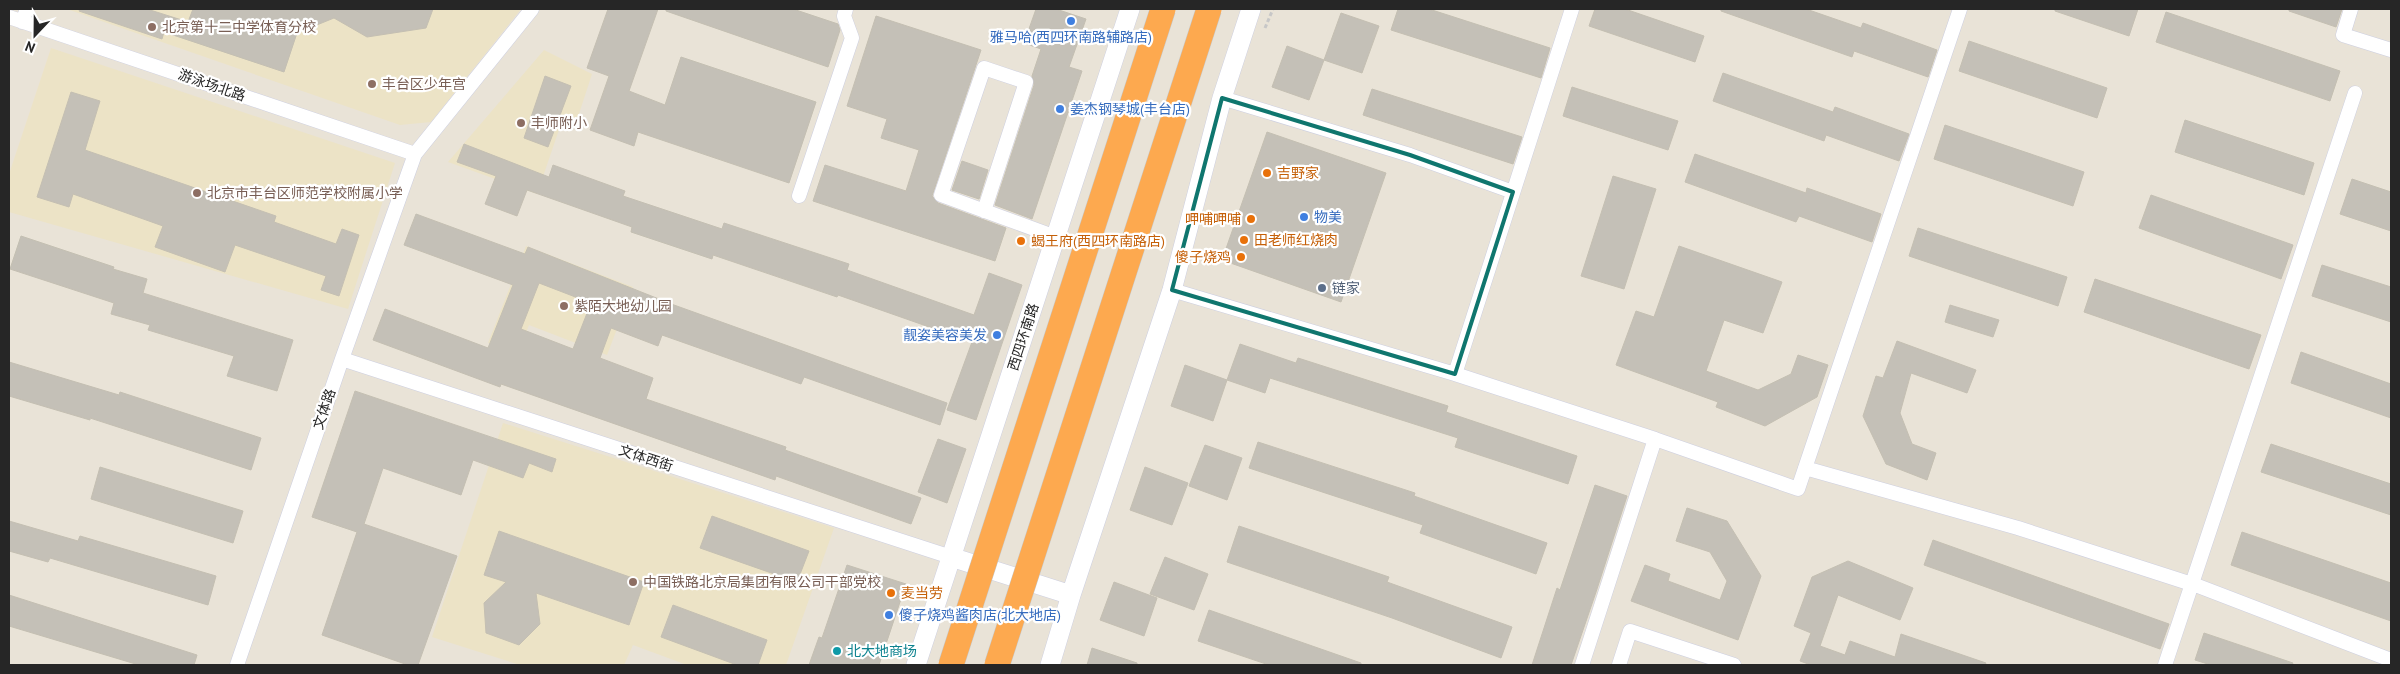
<svg xmlns="http://www.w3.org/2000/svg" width="2400" height="674" font-family="'PT Sans','Noto Sans SC',sans-serif">
<style>
.education{fill:#ece3c6}
.building{fill:#c4c0b7;stroke:#c4bfb2;fill-rule:evenodd}
.lines{fill:none;stroke-linecap:round;stroke-linejoin:round}
.street-casing{stroke:#cdcfe0;stroke-width:15}
.secondary-casing{stroke:#cdcfe0;stroke-width:20}
.path{stroke:#c7c7c7;stroke-width:3;stroke-dasharray:4 2.5;stroke-linecap:butt}
.street{stroke:#fff;stroke-width:14}
.secondary{stroke:#fff;stroke-width:19}
.highway-bridge-casing{stroke:#c7c7c7;stroke-width:26;stroke-linecap:butt}
.highway-bridge{stroke:#fda94f;stroke-width:25}
.marked{fill:none;stroke:#0f766e;stroke-width:4;stroke-linejoin:round}
.shop-dot{fill:#3f7fe0;stroke:#fff;stroke-width:2}
.education-dot{fill:#8d6e63;stroke:#fff;stroke-width:2}
.food-dot{fill:#e8710a;stroke:#fff;stroke-width:2}
.service-dot{fill:#5c6f8a;stroke:#fff;stroke-width:2}
.culture-dot{fill:#0f9aa8;stroke:#fff;stroke-width:2}
.labels{text-anchor:middle;dominant-baseline:central;stroke-width:4.5;stroke-linejoin:round;paint-order:stroke}
.education-label{font-size:14px;fill:#785e54;stroke:#fff;text-anchor:start}
.shop-label{font-size:14px;fill:#366cbe;stroke:#fff;text-anchor:start}
.street-label{font-size:14px;fill:#262626;stroke:#fff}
.food-label{font-size:14px;fill:#c56008;stroke:#fff;text-anchor:start}
.service-label{font-size:14px;fill:#4e5e75;stroke:#fff;text-anchor:start}
.culture-label{font-size:14px;fill:#0d838f;stroke:#fff;text-anchor:start}
</style>
<rect width="100%" height="100%" fill="#e9e3d7"/>
<path class="education" d="M67,9h454l-90,113 -31,3z
M51,48l344,115 -47,146 -339,-97v-38z
M544,50l48,24 -17,52 -13,-5 -25,73 -89,-32z
M526,246l107,41 -26,68 -78,-30 -11,29 -30,-11z
M503,423l331,105 -48,137h-99l-54,-20 -9,20h-104l-88,-28z"/>
<path class="building" d="M80,9h67l41,13 5,-13h240l-7,19 -59,9 -33,-19 -37,15 -13,39 -120,-40 -2,7 -83,-28z
M608,9h50l-29,82 36,14 16,-48 135,45 -27,81 -151,-51 -4,14 -44,-16 19,-54 -22,-8z
M666,9h127l45,15 2,6 -12,37 -162,-56z
M1036,9h20l30,10 -17,48 13,4 -50,148 -37,-14 39,-120 -2,-9 9,-27 -17,-6z
M1398,9h31l121,39 -9,30 -150,-48z
M1595,9h30l79,27 -9,26 -106,-36z
M1721,9h85l55,19 2,-5 74,27 -9,27 -74,-26 -2,6 -131,-46z
M2055,9h83l-9,27 -74,-25z
M2289,9h53l-6,18 -47,-16z
M2166,12l174,59 -10,30 -174,-59z
M1341,13l38,13 -17,47 -38,-13z
M876,16l105,34 -49,146 6,7 68,25 -11,33 -182,-60 12,-36 81,26 13,-41 -38,-12 6,-19 -40,-13z
M1969,41l138,47 -10,30 -138,-47z
M1287,46l37,14 -15,40 -37,-13z
M1723,73l110,39 2,-5 74,27 -10,27 -73,-26 -2,6 -111,-40z
M545,76l26,10 -23,61 -24,-9z
M1572,87l106,34 -10,29 -105,-34z
M1372,89l150,48 -9,27 -150,-49z
M71,92l29,9 -15,49 191,66 -2,6 62,22 6,-15 17,6 -20,61 -18,-6 5,-14 -91,-31 -10,27 -70,-25 8,-21 -90,-32 -4,13 -32,-10z
M2185,120l129,43 -10,32 -129,-43z
M1945,125l139,47 -11,34 -139,-47z
M1267,132l119,41 -45,129 -119,-42z
M464,144l85,33 4,-12 72,26 -2,5 99,33 2,-6 125,41 -2,6 127,45 15,-42 33,12 -46,135 -29,-10 25,-68 -134,-47 -1,2 -124,-42 -1,4 -81,-27 1,-5 -105,-37 -10,26 -32,-12 11,-28 -39,-14z
M1695,154l111,39 1,-5 74,26 -9,28 -73,-26 -3,6 -111,-40z
M962,161l26,9 -9,29 -27,-9z
M1613,176l43,13 -32,100 -43,-13z
M2352,179l39,13v39l-51,-17z
M2151,195l142,50 -12,34 -142,-51z
M416,214l109,40 3,-7 146,58 273,98 -7,22 -136,-48 -3,7 -139,-49 -4,11 -47,-18 -11,30 53,20 -7,21 140,48 -1,3 136,48 -10,26 -135,-48 -1,4 -274,-96 -1,3 -127,-47 12,-31 103,39 25,-63 -109,-40zM539,283l52,20 -18,46 -52,-20z
M1918,228l149,49 -9,29 -149,-50z
M21,236l93,31 -1,2 34,10 -4,14 150,47 -16,51 -50,-15 7,-20 -86,-26 2,-5 -39,-11 3,-11 -104,-34z
M1679,246l103,36 -19,51 -39,-13 -18,51 52,19 33,-16 7,-19 30,10 -11,32 -52,29 -49,-19 2,-5 -102,-37 20,-54 18,6z
M2322,265l69,22v35l-79,-26z
M2095,279l166,56 -12,34 -165,-57z
M1950,305l49,15 -6,17 -48,-15z
M1897,341l79,29 -9,23 -56,-20 -11,40 12,31 24,9 -9,27 -41,-16 -23,-48 13,-40 7,2z
M1240,344l56,19 2,-5 150,48 -2,6 131,44 -9,28 -113,-37 3,-9 -188,-60 -5,15 -38,-13z
M2301,352l90,32v34l-100,-35z
M9,362l110,33 1,-3 141,46 -10,32 -161,-52v2l-81,-24z
M1185,365l42,15 -14,41 -42,-15z
M355,391l201,68 -4,13 -23,-9 -6,15 -50,-18 -12,35 -78,-27 -19,56 93,32 -39,109h-10l-86,-30 35,-103 -45,-15z
M938,439l28,10 -19,54 -29,-11z
M1258,442l157,51 -1,3 133,47 -11,31 -116,-41 3,-8 -174,-57z
M2271,444l120,40v31l-130,-43z
M1205,445l37,13 -15,42 -38,-14z
M100,467l143,44 -10,32 -142,-44z
M1145,467l43,16 -16,42 -42,-15z
M1595,485l32,11 -31,96 -25,73h-39l25,-77 3,2z
M1687,508l40,13 34,55 -23,64 -107,-39 14,-36 25,9 -2,7 52,19 7,-19 -17,-29 -34,-11z
M712,516l97,35 -12,31 -97,-34z
M9,521l69,20 2,-5 136,40 -8,29 -158,-47 -2,4 -39,-11z
M1239,526l150,51 -2,5 125,45 -11,31 -109,-40 -165,-56z
M499,531l145,51 -15,43 -93,-32 4,31 -21,21 -33,-12 -2,-30 22,-21 -22,-7z
M2242,532l149,51v38l-160,-56z
M1933,540l236,84 -9,25 -236,-84z
M1165,557l43,17 -14,36 -44,-16z
M1848,561l65,27 -13,32 -62,-25 -18,51 25,9 5,-14 45,16 6,-23 85,29 -1,2h-174l-11,-4 11,-28 -17,-7 18,-49z
M847,565l59,19 -27,81h-70l10,-28 3,1z
M1114,582l43,16 -13,38 -44,-16z
M9,595l188,60 -3,10h-55l-130,-39z
M673,605l94,35 -9,25h-21l-76,-28z
M1209,610l152,53v2h-92l-71,-24z
M2204,633l89,30 -1,2h-81l-16,-5z
M1092,648l45,15v2h-50z"/>
<g class="lines">
<g class="street-casing">
<path id="street" d="M2351,9l-8,26 48,15
M9,17l406,137
M22,22l5,-13
M1222,98l188,57 103,37
M799,196l53,-158 -8,-22 2,-7
M984,211l42,-129 -42,-14 -43,127 115,42
M1172,290l283,84 200,65
M342,359l609,198
M1455,374l117,-365
M1805,468l213,60 180,58 193,74
M237,665l105,-306 73,-205 117,-145
M1582,665l73,-226 143,50 162,-480
M1619,665l11,-34 104,34
M2165,665l190,-572"/>
</g>
<g class="secondary-casing">
<path id="secondary" d="M951,557l120,38
M916,665l214,-656
M1050,665l21,-70 101,-305 50,-192 29,-89"/>
</g>
<path class="path" d="M1265,28l8,-19"/>
<use href="#street" class="street"/>
<use href="#secondary" class="secondary"/>
<g class="highway-bridge-casing">
<path id="highway-bridge" d="M951,665l212,-656
M997,665l212,-656"/>
</g>
<use href="#highway-bridge" class="highway-bridge"/>
</g>
<path class="marked" d="M1222,98l188,57 103,37 -58,182 -283,-84z"/>
<g class="shop-dot">
<circle cx="1071" cy="21" r="5"/>
<circle cx="1060" cy="109" r="5"/>
<circle cx="1304" cy="217" r="5"/>
<circle cx="997" cy="335" r="5"/>
<circle cx="889" cy="615" r="5"/>
</g>
<g class="education-dot">
<circle cx="152" cy="27" r="5"/>
<circle cx="372" cy="84" r="5"/>
<circle cx="521" cy="123" r="5"/>
<circle cx="197" cy="193" r="5"/>
<circle cx="564" cy="306" r="5"/>
<circle cx="633" cy="582" r="5"/>
</g>
<g class="food-dot">
<circle cx="1267" cy="173" r="5"/>
<circle cx="1251" cy="219" r="5"/>
<circle cx="1244" cy="240" r="5"/>
<circle cx="1021" cy="241" r="5"/>
<circle cx="1241" cy="257" r="5"/>
<circle cx="891" cy="593" r="5"/>
</g>
<circle class="service-dot" cx="1322" cy="288" r="5"/>
<circle class="culture-dot" cx="837" cy="651" r="5"/>
<g class="labels">
<g class="education-label">
<text x="162" y="27">北京第十二中学体育分校</text>
<text x="382" y="84">丰台区少年宫</text>
<text x="531" y="123">丰师附小</text>
<text x="207" y="193">北京市丰台区师范学校附属小学</text>
<text x="574" y="306">紫陌大地幼儿园</text>
<text x="643" y="582">中国铁路北京局集团有限公司干部党校</text>
</g>
<g class="shop-label">
<text x="1071" y="37" text-anchor="middle">雅马哈(西四环南路辅路店)</text>
<text x="1070" y="109">姜杰钢琴城(丰台店)</text>
<text x="1314" y="217">物美</text>
<text x="987" y="335" text-anchor="end">靓姿美容美发</text>
<text x="899" y="615">傻子烧鸡酱肉店(北大地店)</text>
</g>
<g class="street-label">
<text transform="translate(212 85) rotate(19)">游泳场北路</text>
<text transform="translate(1023 337) rotate(-72)">西四环南路</text>
<text transform="translate(324 409) rotate(-71)">文体路</text>
<text transform="translate(646 458) rotate(18)">文体西街</text>
</g>
<g class="food-label">
<text x="1277" y="173">吉野家</text>
<text x="1241" y="219" text-anchor="end">呷哺呷哺</text>
<text x="1254" y="240">田老师红烧肉</text>
<text x="1031" y="241">蝎王府(西四环南路店)</text>
<text x="1231" y="257" text-anchor="end">傻子烧鸡</text>
<text x="901" y="593">麦当劳</text>
</g>
<g class="service-label">
<text x="1332" y="288">链家</text>
</g>
<g class="culture-label">
<text x="847" y="651">北大地商场</text>
</g>
</g>
<rect width="2400" height="674" fill="none" stroke="#262626" stroke-width="20"/>
<g transform="translate(35 35) rotate(202)" stroke="#ffffff" stroke-width="4" paint-order="stroke">
<path d="M0-4L9 19L0 12L-9 19Z" fill="#262626"/>
<text y="-8" font-size="14" font-weight="bold" text-anchor="middle" fill="#262626">N</text>
</g>
</svg>
